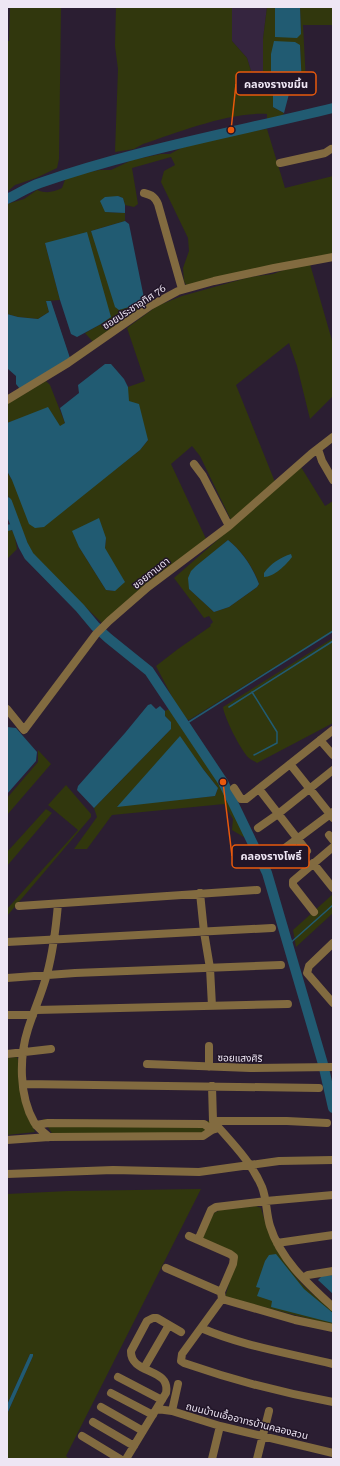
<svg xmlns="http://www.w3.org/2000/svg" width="340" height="1466" font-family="'Roboto Serif','Noto Sans Thai',serif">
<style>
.built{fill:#35253f}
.green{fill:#31370d;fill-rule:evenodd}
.water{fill:#215b72}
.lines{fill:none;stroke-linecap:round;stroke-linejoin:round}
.stream{stroke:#215b72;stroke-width:1.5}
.canal{stroke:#215b72;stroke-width:6}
.river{stroke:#215b72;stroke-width:10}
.minor{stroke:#826b40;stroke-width:8}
.labels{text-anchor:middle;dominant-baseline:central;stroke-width:3;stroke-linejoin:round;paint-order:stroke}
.street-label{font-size:10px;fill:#eee6f4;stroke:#211528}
.leader{fill:none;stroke:#e8590c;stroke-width:1.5}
.callout-dot{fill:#e8590c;stroke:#211528;stroke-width:1.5}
.callout{fill:#211528;stroke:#e8590c;stroke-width:1.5}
.callout-label{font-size:11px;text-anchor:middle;font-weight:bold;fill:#eee6f4}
</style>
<rect width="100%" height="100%" fill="#2b1e32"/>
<path class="built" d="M232,7h35l-4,32v33l-4,1 -8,-2 -4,-13 -15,-17z"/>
<path class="green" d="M10,7h51l-2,152 -2,9 -21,10 -21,7 -8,7v-151h2z
M116,7h116v34l15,17 4,13 8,2 4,-1v-33l4,-32h8l26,27 -1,-27h32v18h-29l3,57 -4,4 -2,-41 -29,46 2,5v11l11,6 -2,4 -10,3 -5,-1v-5c-38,-2 -88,18 -124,30l-9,5 -19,3 3,-83 -3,-23z
M267,129l18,59 48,-12v78l-147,31 -2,-4 -1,-13 6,-17 -1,-13 -27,-56 3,-11 11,-6 -4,-8 -39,11 6,36 -4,3 -9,-2 -2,-7 -5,-2 -13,16 20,1v8l-34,10 38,76 15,-9 1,9 -52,35 -8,-9 16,-9 -56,-81 15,57 -14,1 3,11 -11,7 -20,-2 -11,-3v-110l17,-5 13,-9c10,4 16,2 25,-2l4,-11 33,-7h12l21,-10 29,-6h9l11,-6 61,-16z
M310,264l23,80v52l-23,23 -13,-53 -8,-23 -53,42 39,97 -44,38 -31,-64 -8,-10 -21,18 36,77 -104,83 -71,-69 -25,-62v-22l5,9 69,16 59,-46 8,-10 -20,-39v-14l17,-6 -18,-53 30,-22 25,-10 68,-19 23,-3 11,-4zM106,538l-1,10 10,43 -9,-1 -27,-43z
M46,381l4,4 15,38 -5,4 -38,-9 -15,5v-19z
M301,467l24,39 8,-5v130l-144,89 -6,-2 -27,-52 22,-17 33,-23 -1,-1 3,-3 -4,-6 -5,2 -30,-40zM228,540c14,11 25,27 31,44l-2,3 -28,20 -15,5 -25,-23 29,-40z
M9,529l5,3 3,17 -10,10v-29z
M333,638v85l-76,40c-2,-2 -6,-3 -8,-5 -8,-7 -25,-41 -26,-51z
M169,709l52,75 26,55 -15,-9 1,-11 -9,-15 -112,11 -25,34h-13l23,-32 -3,-9 77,-79v-7l-6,-6v-5zM203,769l15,19 -3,8 -98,10z
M38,750l13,14 -44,51v-17l31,-36z
M66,785l25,29v3l-84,99v-7l71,-79 -30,-25z
M46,809l6,4 -45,53v-14z
M333,894v19l-37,34 -3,-17z
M17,1057l1,3 4,40 13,32 -28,3v-77z
M43,1119l167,2 -1,14h-156z
M201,1189l-135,267 3,3h-62v-45l26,-58 -3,-2 -23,51v-211l61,-3z
M256,1206l5,2c7,28 23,57 43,78 9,9 20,17 29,25v14l-108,-28 12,-41 -34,-16v-5l11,-22 6,-3z"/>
<path class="water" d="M275,7h25l1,27 -4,4 -22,-1z
M274,41l21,1 5,3 2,41 -3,7 -10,1 -5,19 -11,-6v-11l-2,-5v-37z
M118,196l5,2 2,7v8l-20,-1 -5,-11 5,-4z
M125,221l4,3 15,74 -15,9 -10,3 -4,-3 -24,-76z
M87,232l24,85 -10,7 -24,13 -6,-3 -11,-34 -15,-57z
M46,301h5l19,57 -50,31 -4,-5v-8l-8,-7 -1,-5v-50l11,3 20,2 11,-7z
M105,364h6l13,15 4,8 1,14 10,3 9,36 -8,10 -96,77 -9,1 -6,-4 -17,-44 -5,-9v-48l41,-16 12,19 5,-3 -5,-15 19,-15 -1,-8z
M99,518l7,20 -1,10 20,34 -10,9 -9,-1 -27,-43 -7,-16z
M228,540c14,11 25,28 31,44l-2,3 -28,20 -15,5 -25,-23 -1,-11 3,-7 5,-5z
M291,554l1,3c-6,8 -18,20 -28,20v-4c6,-9 17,-16 27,-19z
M151,704l5,5 4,-3 5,5v5l6,6v7l-77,79 -17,-18 1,-4 47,-53 23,-28z
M7,727l9,1 21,24 -1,9 -29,33z
M180,736l23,33 15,19 -3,8 -98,11z
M276,1254l28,35 29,24v10l-62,-16 1,-6 -15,-5 3,-8 -4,-1 9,-26 4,-6z
M333,1275v19l-15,-14 4,-4z
M30,1354h3v2l-26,58v-9z"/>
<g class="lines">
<path class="stream" d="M252,692l25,40v11l-23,12
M229,707l104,-66
M184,725l149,-94
M288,945l45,-40"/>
<path class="canal" d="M7,528l9,-2"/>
<path class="river" d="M7,199c11,-5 21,-12 33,-16 95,-33 195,-51 293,-75
M7,502l16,43 6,11 51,52 15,18 13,12 41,33 74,111 44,91 56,191 10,44"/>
<path class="minor" d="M280,163l45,-10 6,-4
M144,193c8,2 11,4 14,11l24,85
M7,400l61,-37 82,-57 28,-15 36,-10 60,-13 59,-11
M318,449l4,12 11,19
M194,464l9,12 26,50
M7,709l17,21 72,-96 13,-13 39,-34 81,-61 82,-72 22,-17
M320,740l13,15
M290,764l43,54
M234,788l7,11h5l87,-69
M259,789l48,62
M258,828l20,-14 55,-44
M329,835l4,5
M273,857l60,-45
M313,863l20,25
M200,893l4,39 6,36 2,38
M19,906l238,-16
M314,912l-21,-27v-4l40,-34
M7,942l265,-14
M333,943l-24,23 -2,7 26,30
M7,978l68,-5 206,-8
M36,1010l252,-6
M7,1015h26
M209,1046v21
M7,1054l44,-5
M147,1064l103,4 83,-1
M23,1084l296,4
M212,1086l1,35c18,21 38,40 49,66 5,13 4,26 8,39 10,33 38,58 63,81
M213,1121h74l40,2
M36,1125l12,-2 156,1 8,6
M49,1137c-5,-5 -12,-9 -15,-15 -15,-26 -15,-65 -6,-93 6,-19 14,-36 19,-55 6,-22 9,-47 11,-70
M7,1140l42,-3 154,-1 9,-6 7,-2
M7,1174l106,-4 86,2 80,-11 54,-1
M189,1236l41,18 4,3 -1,7 -12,28
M198,1240l13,-30 5,-3 50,-6 67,-6
M277,1243l56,-8
M166,1268l55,24 1,7 -40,55 -1,7 3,2c49,17 98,30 149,39
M303,1278l5,-3 25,-4
M222,1299l73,21 38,8
M201,1328c42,18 87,25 132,36
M144,1368l25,-43
M118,1377l44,23
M111,1393l42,22
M101,1407l42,24
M157,1409l15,2 48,15 113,27
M172,1411l6,-27
M93,1422l41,24
M82,1436l38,23
M126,1459l40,-66c5,-26 -36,-18 -35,-42l16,-30 6,-3h4l24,14
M212,1459l8,-33
M257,1459l12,-48"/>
</g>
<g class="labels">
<g class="street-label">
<text transform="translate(134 307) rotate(-33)">ซอยประชาอุทิศ 76</text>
<text transform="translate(151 573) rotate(-38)">ซอยกานดา</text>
<text transform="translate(240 1058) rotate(1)">ซอยแสงศิริ</text>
<text transform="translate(247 1421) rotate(14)">ถนนบ้านเอื้ออาทรบ้านคลองสวน</text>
</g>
</g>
<path class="leader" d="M231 130L236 84M223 782L232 856"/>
<g class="callout-dot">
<circle cx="231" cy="130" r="4"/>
<circle cx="223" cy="782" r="4"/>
</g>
<g class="callout">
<rect x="236" y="72" width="80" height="23" rx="4"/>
<rect x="232" y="845" width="77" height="23" rx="4"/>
</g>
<g class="callout-label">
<text x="276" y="88">คลองรางขมิ้น</text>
<text x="271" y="860">คลองรางโพธิ์</text>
</g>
<rect width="340" height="1466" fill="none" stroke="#eee6f4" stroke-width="16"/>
</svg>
